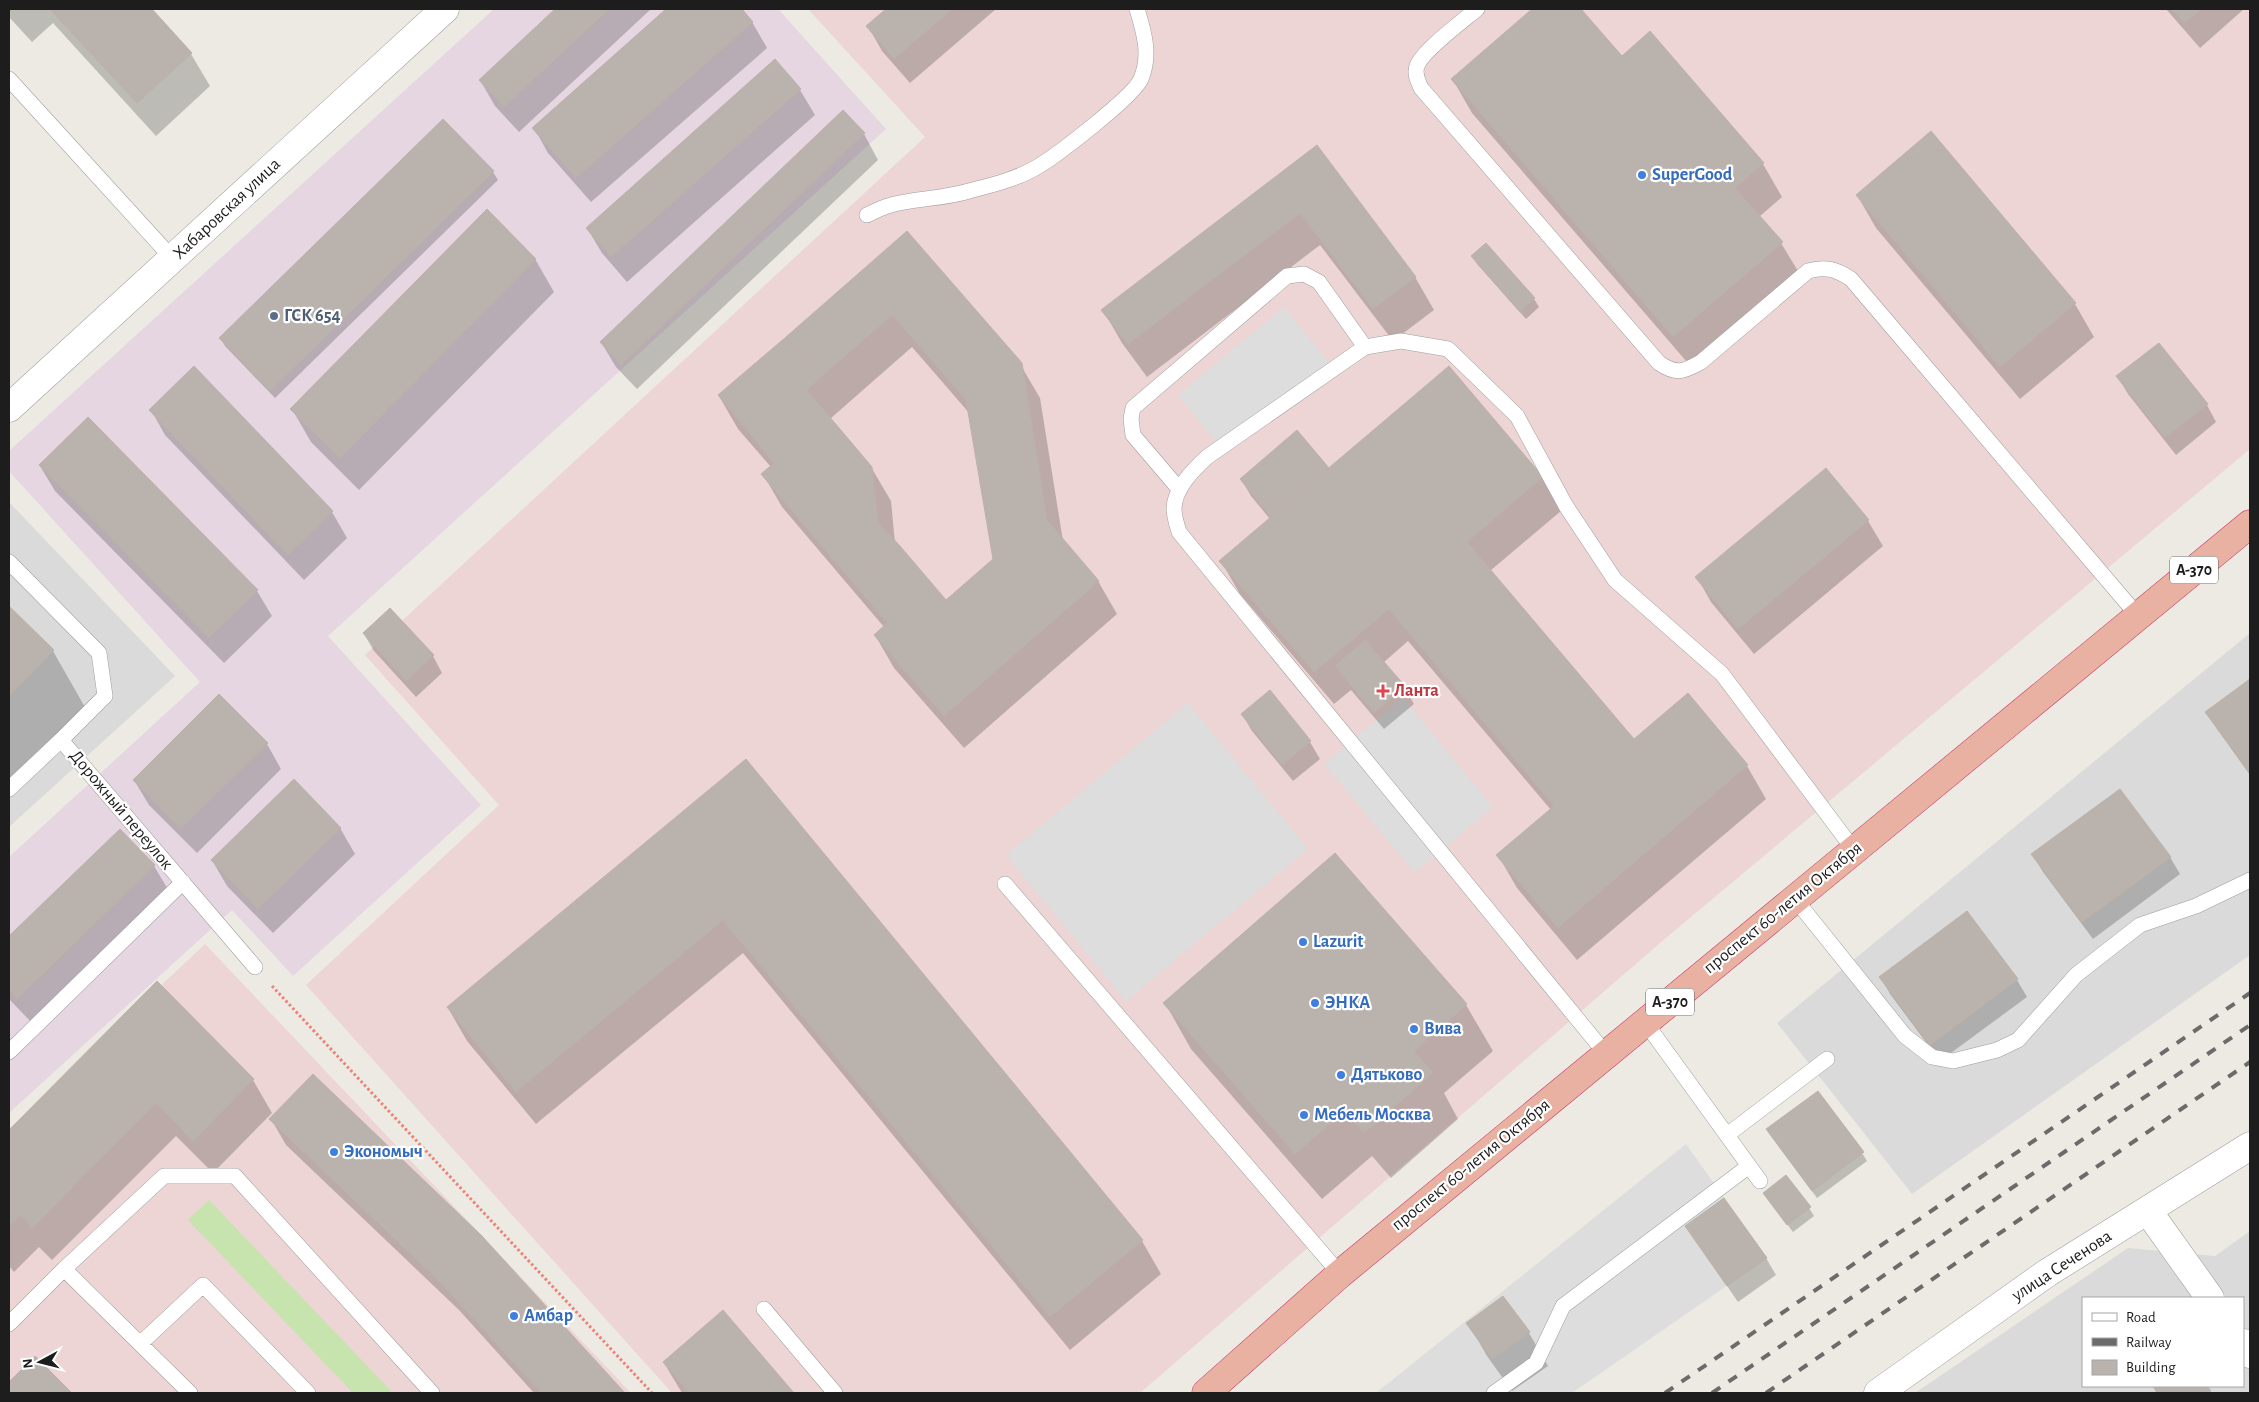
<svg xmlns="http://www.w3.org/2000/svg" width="2259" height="1402" font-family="'Alegreya Sans',sans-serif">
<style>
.residential{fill:#dbdada;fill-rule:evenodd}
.commercial{fill:#ecd5d4}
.industrial{fill:#e5d6e2}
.grass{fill:#c7e3ae}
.parking{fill:#ddd}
.shadow{fill:#0003;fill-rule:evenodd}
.building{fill:#bab3ad;stroke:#bdb1a7}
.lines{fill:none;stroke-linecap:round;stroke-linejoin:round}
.service-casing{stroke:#9e9e9e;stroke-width:16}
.minor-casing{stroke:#9e9e9e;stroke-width:29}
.trunk-casing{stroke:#c73566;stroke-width:29}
.path{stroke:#ec8276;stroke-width:3;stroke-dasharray:2.5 2.5;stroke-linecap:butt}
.service{stroke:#fff;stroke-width:15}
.minor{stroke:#fff;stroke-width:28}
.trunk{stroke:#e8b1a2;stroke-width:28}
.rail{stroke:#6b6b6b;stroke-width:4;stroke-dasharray:10 10;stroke-linecap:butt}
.shop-dot{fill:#3f7fe0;stroke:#fff;stroke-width:2}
.service-dot{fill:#5c6f8a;stroke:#fff;stroke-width:2}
.health-dot{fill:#e0444e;stroke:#fff;stroke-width:2}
.labels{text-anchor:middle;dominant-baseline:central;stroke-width:4.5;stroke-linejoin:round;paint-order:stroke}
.shield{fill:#fff;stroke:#616161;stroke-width:1}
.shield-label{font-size:16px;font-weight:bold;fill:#1d1d1d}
.shop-label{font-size:18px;font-weight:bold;fill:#366cbe;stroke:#fff;text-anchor:start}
.street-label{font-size:18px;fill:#1d1d1d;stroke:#fff}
.service-label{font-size:18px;font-weight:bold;fill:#4e5e75;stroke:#fff;text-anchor:start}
.health-label{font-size:18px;font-weight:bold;fill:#be3a42;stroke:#fff;text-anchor:start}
</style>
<rect width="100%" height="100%" fill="#edeae3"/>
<path class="residential" d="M9,502l166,174 -166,151z
M2250,633v322l-338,239 -135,-171z
M2250,1231v162h-335l213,-145 87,8zM2083,1298h160v88h-160z"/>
<path class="commercial" d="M808,9h1442v440l-583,488 -527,456h-468l-366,-408 193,-180 -134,-150 560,-518z
M205,944l426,449h-622v-264z"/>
<path class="industrial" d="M494,9h284l108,120 -558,507 153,169 -188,171 -61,-66 -223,203v-256l191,-175 -191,-211v-20z"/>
<path class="grass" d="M209,1200l184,193h-40l-165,-173z"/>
<path class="parking" d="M1284,307l45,56 -106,88 -45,-56z
M1403,698l90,109 -78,66 -91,-109z
M1188,703l120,146 -182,152 -120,-146z
M1686,1144l81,114 -195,135h-196z"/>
<path class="shadow" d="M9,9h141l41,45 19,32 -54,50 -103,-113 -21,19 -23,-25z
M557,9h94l-132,123 -24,-26 -15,-26z
M668,9h72l12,13 15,26 -176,154 -43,-49 -14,-25z
M888,9h108l-86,74 -28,-32 -14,-25z
M1534,9h45l43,48 141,107 19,33 -23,20 22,26 20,33 -108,93 -221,-256 -19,-33z
M2166,9h78l-44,39z
M800,90l15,25 -188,167 -25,-29 -15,-25z
M443,120l50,52 5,8 -223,218 -50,-52 -4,-8z
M864,134l14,26 -241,229 -21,-22 -15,-25z
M1317,147l98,130 19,33 -41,31 -73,-96 -173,132 -25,-34 -19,-33z
M1857,195l218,109 19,33 -74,62 -144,-171z
M907,233l113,131 20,34 23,143 35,40 19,33 -153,134 -70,-80 -19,-33 9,-8 -102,-120 -19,-33 8,-7 -33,-38 -19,-33zM912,347l58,67 24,145 -48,42 -51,-58 -4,-42 -20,-34 -41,-48z
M1486,244l48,55 5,8 -13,12 -49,-55 -5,-8z
M535,259l19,33 -195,198 -48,-48 -19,-33z
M2159,345l48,60 9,17 -40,33 -48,-61 -10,-17z
M194,368l138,144 15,26 -43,42 -139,-145 -14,-25z
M1448,368l94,110 19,33 -71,60 143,170 55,-46 59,71 19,33 -189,161 -60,-72 -19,-33 53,-45 -143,-169 -25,22 21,24 10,17 -30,25 -33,-39 -17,14 -94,-110 -19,-33 49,-42 -19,-23 -10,-17 87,-9z
M40,466l217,125 15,25 -48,47 -169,-172z
M1825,470l43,51 15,25 -129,108 -43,-52 -14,-25z
M9,608l44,43 33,58 -77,79z
M364,634l69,22 9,17 -26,24 -42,-46z
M2250,680v95l-33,-46 -10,-17z
M1242,714l68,28 10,17 -27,22 -41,-50z
M267,744l14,25 -84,84 -48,-48 -15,-25z
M746,760l396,481 19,33 -91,76 -327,-397 -207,171 -69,-83 -19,-33z
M340,828l15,26 -82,79 -46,-47 -15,-26z
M120,830l34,36 15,25 -137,132 -23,-24v-62z
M1335,854l131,151 27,46 -49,42 14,26 -67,59 -19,-22 -50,43 -131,-150 -26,-46z
M2033,855l137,2 10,17 -87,65 -50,-67z
M1881,977l136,3 10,17 -87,64 -50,-67z
M157,983l96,97 19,33 -59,60 -37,-37 -124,124 -13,-13 -25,25 -5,-6v-134z
M271,1119l209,117 142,157h-88l-75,-83 -173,-165z
M1773,1138l89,15 5,8 -50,37z
M1770,1202l39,6 5,8 -21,16z
M1686,1226l80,32 10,17 -38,27z
M723,1312l70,81h-111l-18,-30z
M1468,1323l61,10 19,33 -36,25 -25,-35z
M35,1358l35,35h-61v-9z
M2153,1386h53l4,7h-52z"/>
<path class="building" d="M50,9h102l40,44 -55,50z
M555,9h54l-105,98 -25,-27z
M666,9h76l11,13 -177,156 -44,-50z
M886,9h66l-58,50 -28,-33z
M1532,9h49l41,47 28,-25 114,132 -29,25 48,54 -110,95 -222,-258z
M2172,9h29l-16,14z
M775,59l26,30 -190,168 -25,-29z
M843,110l22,23 -244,232 -21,-23z
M443,119l51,52 -224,220 -51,-53z
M1931,131l145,172 -76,64 -144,-172z
M1317,145l99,132 -43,32 -73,-96 -172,131 -27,-34z
M487,209l49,50 -196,199 -50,-49z
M907,231l115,132 25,157 52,61 -155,135 -70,-81 13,-12 -32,-38 45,-39 46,54 47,-41 -27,-159 -74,-85 -71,62 -35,-40z
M1486,243l49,55 -15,14 -49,-56z
M786,337l35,40 -14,13 65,77 6,55 22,24 -45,39 -94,-111 13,-11 -56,-68z
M2159,343l49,61 -43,34 -49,-62z
M194,366l139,145 -45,44 -139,-145z
M1449,366l94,111 -76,65 167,197 54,-46 60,72 -190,163 -62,-73 58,-49 -165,-197 -75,63 -95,-111z
M88,417l170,173 -49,48 -170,-173z
M1297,430l32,38 -58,49 -31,-38z
M1826,468l43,52 -131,109 -43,-52z
M9,606l45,44 -45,46z
M390,608l44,47 -28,26 -43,-48z
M1365,640l40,46 -31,27 -39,-47z
M2250,679v94l-45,-61z
M1270,690l41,51 -29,24 -41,-51z
M219,694l49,49 -87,86 -48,-49z
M746,759l397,481 -93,77 -327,-397 -207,172 -69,-85z
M294,779l47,49 -83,81 -47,-49z
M2120,789l51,68 -89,65 -51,-68z
M120,829l35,36 -138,134 -8,-9v-54z
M1335,853l132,151 -53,47 19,22 -69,60 -19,-22 -50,43 -132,-151z
M1967,911l51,68 -88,66 -51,-68z
M157,981l97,98 -61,62 -37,-38 -124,125 -12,-13 -11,11v-96z
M313,1074l168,161 144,158h-84l-99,-109 -173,-165z
M1818,1091l46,61 -52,39 -46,-62z
M1786,1175l25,32 -24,18 -24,-32z
M1724,1198l43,60 -40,28 -42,-60z
M1503,1296l27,36 -38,27 -26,-36z
M723,1310l71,83h-105l-26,-31z
M35,1356l37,37h-63v-11z
M2153,1386h54l4,5 -4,2h-50z"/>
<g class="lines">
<g class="service-casing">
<path id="service" d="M1477,9c-13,11 -55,42 -60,57 -3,8 1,15 4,22l238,275c18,12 24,9 42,-1l107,-91c17,-5 28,-2 43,8l287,337
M9,79l164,180
M867,215c8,-4 16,-8 24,-10 26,-7 52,-6 78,-14 23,-6 48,-12 68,-24 19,-11 96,-70 104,-88 10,-24 3,-47 -4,-70
M1179,489l-46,-54 -2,-16 2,-11 154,-132 17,-2 15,8 46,65
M9,562l90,91 6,43 -44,44 194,227
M9,789l52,-49
M1005,884l335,390
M1795,899l110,137 27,21 21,4 44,-11 21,-10 58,-65 64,-50 56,-19 54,-26
M1645,1022l115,159
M9,1052l174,-170
M1606,1054l-427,-522c-2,-7 -5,-16 -5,-23 0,-20 19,-39 33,-52l158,-110 36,-6 47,8 69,67 49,90 49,74 107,94 132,176
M1727,1135l100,-76
M764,1309l71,84
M9,1324l55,-55
M141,1343l62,-58 105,108
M190,1393l-126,-124 100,-93h71l197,217
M1494,1393l42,-30 27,-57 186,-140"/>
</g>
<g class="minor-casing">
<path id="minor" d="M9,408l436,-399
M2148,1211l62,87
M2243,1343l7,11
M1878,1393l169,-120 203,-127"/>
</g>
<g class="trunk-casing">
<path id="trunk" d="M1206,1393l134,-119 910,-750"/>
</g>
<path class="path" d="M272,986l380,407"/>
<use href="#service" class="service"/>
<use href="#minor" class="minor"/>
<use href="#trunk" class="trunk"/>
<path class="rail" d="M1665,1393l585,-400
M1712,1393l538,-368
M1766,1393l484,-331"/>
</g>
<g class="shop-dot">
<circle cx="1642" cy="175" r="5"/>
<circle cx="1303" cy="942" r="5"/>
<circle cx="1315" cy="1003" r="5"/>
<circle cx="1414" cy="1029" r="5"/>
<circle cx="1341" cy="1075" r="5"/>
<circle cx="1304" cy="1115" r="5"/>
<circle cx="334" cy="1152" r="5"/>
<circle cx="514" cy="1316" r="5"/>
</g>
<circle class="service-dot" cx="274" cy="316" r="5"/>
<path class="health-dot" d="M1380.5 683.5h5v5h5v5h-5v5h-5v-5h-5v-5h5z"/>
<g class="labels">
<g class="shield">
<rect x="2170" y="556.5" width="48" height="27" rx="4"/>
<rect x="1646" y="988.5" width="48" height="27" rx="4"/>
</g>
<g class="shield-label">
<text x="2194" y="570">А-370</text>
<text x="1670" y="1002">А-370</text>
</g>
<g class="shop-label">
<text x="1652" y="175">SuperGood</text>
<text x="1313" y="942">Lazurit</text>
<text x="1325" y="1003">ЭНКА</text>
<text x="1424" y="1029">Вива</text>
<text x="1351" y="1075">Дятьково</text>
<text x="1314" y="1115">Мебель Москва</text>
<text x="344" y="1152">Экономыч</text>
<text x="524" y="1316">Амбар</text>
</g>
<g class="street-label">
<text transform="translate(227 209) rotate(-43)">Хабаровская улица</text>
<text transform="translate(121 810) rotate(50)">Дорожный переулок</text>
<text transform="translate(1783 908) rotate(-39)">проспект 60-летия Октября</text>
<text transform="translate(1471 1165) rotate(-39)">проспект 60-летия Октября</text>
<text transform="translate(2062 1266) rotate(-33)">улица Сеченова</text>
</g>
<g class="service-label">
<text x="284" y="316">ГСК 654</text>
</g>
<g class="health-label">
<text x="1394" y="691">Ланта</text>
</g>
</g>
<rect width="2259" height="1402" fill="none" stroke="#1d1d1d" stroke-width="20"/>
<rect x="2082" y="1297" width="162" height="90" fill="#ffffff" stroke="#a5a5a5"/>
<rect x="2092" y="1313" width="25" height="8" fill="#ffffff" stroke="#a5a5a5"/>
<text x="2126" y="1322" font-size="15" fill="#1d1d1d">Road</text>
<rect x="2092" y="1338" width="25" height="8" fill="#6b6b6b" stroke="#a5a5a5"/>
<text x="2126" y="1347" font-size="15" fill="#1d1d1d">Railway</text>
<rect x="2092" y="1360" width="25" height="15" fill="#bab3ad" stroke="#a5a5a5"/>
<text x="2126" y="1372" font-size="15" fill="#1d1d1d">Building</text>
<g transform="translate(40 1362) rotate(263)" stroke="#ffffff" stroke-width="4" paint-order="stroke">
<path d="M0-4L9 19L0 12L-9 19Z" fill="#1d1d1d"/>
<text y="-8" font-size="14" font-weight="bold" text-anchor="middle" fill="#1d1d1d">N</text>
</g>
</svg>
